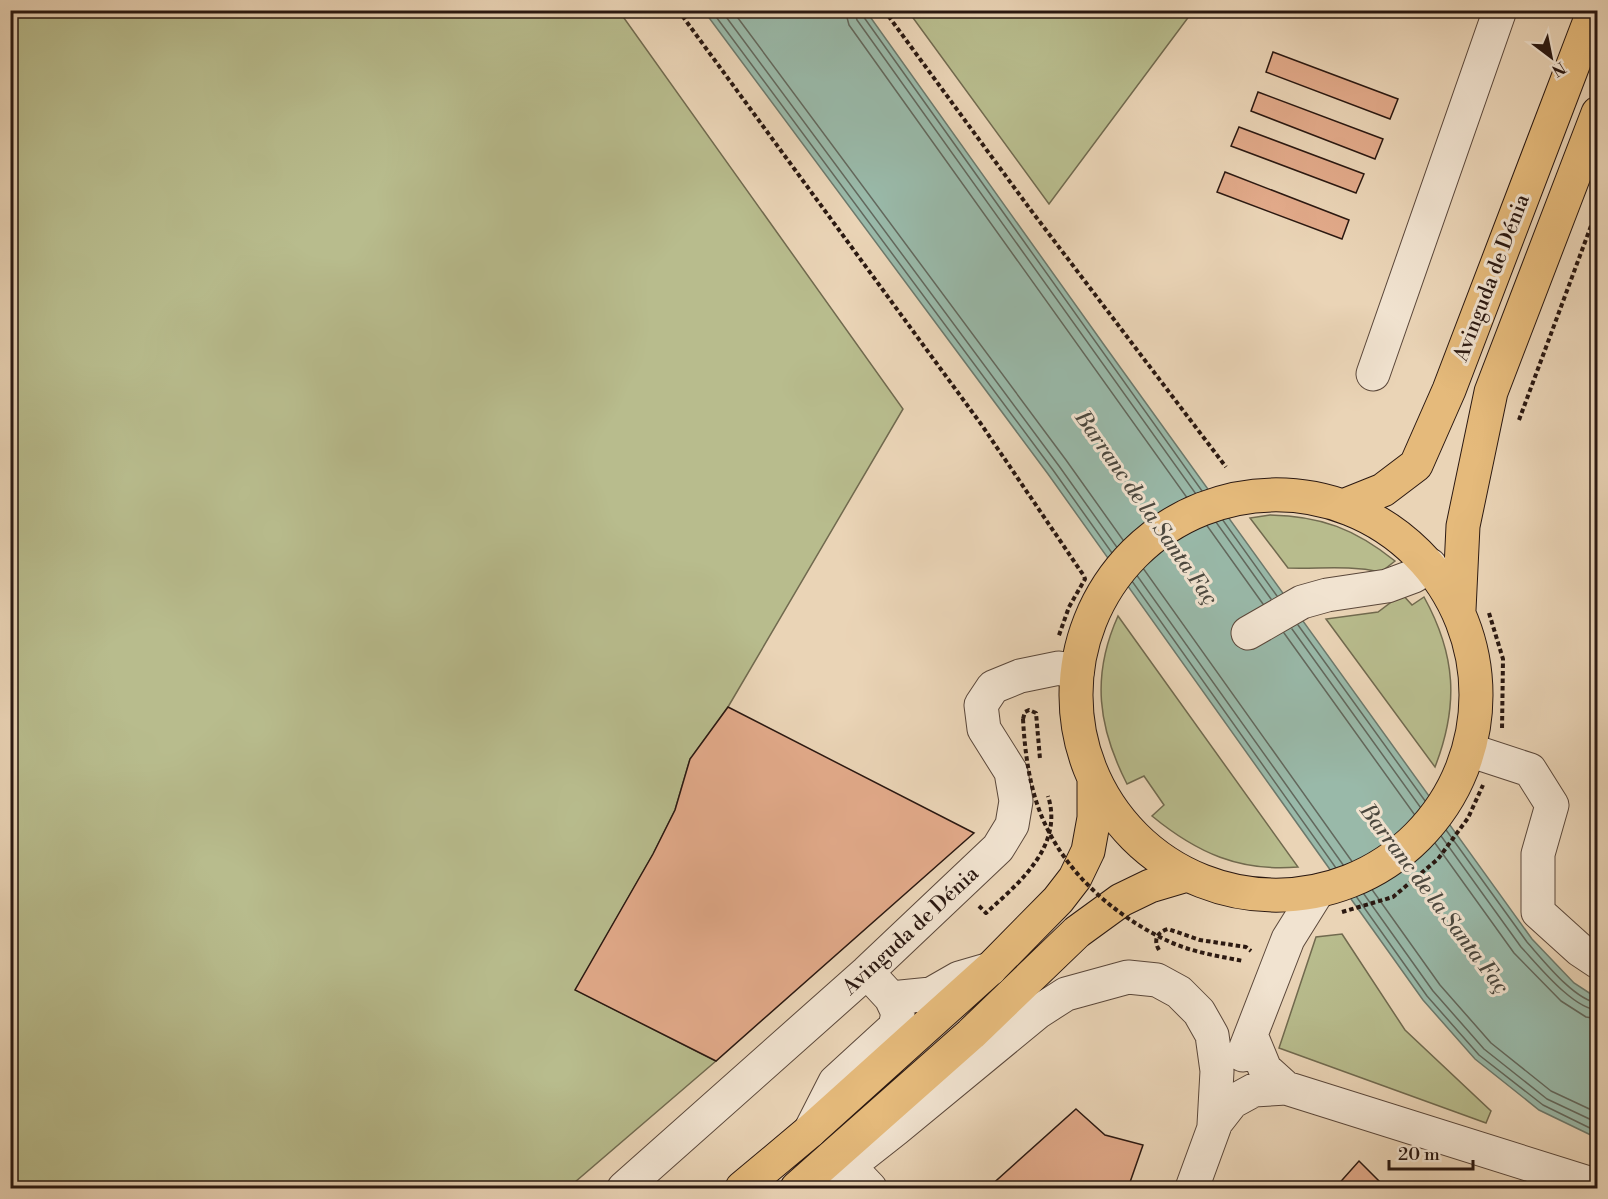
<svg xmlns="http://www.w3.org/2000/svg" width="1608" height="1199" font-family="'Libre Bodoni',serif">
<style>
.green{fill:#b8bc8d;stroke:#716a4f;stroke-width:1.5}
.water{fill:#99b9a9;stroke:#6d796c;stroke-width:1.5}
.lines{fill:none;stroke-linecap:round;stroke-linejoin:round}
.shore{stroke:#62685d;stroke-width:1.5}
.building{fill:#e2aa8a;stroke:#2a1811;stroke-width:1.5}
.minor-casing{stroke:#5a473a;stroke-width:35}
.major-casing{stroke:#2a1811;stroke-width:35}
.path{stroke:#2a1811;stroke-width:4;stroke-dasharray:4.5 3;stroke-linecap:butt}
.minor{stroke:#f1e3d0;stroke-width:33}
.major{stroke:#e5ba7b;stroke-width:33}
.path-bridge{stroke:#2a1811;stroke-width:4;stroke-dasharray:4.5 3;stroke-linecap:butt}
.labels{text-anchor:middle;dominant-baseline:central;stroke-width:6;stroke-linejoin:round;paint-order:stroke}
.street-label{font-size:21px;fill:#2a1811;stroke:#f1e3d0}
.water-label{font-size:22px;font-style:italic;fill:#4b483f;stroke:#f1e3d0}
</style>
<rect width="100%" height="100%" fill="#ead4b6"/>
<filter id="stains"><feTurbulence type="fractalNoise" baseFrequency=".00333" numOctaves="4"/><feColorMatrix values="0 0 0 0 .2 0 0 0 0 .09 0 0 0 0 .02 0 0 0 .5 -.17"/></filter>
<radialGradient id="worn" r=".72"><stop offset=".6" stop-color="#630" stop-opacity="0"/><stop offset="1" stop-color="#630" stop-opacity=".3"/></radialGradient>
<path class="green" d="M10,11h609l284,398 -175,298 -38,52 -15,51 -22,44 -77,136 140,71 -148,127h-557z
M908,11h285l-144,193z
M1270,515c51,1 85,14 125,46l-14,11c-34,-7 -59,-3 -93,-4l-38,-50z
M1402,594l10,11 12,-8c32,58 35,108 11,170l-109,-148 52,-7z
M1118,616l180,251c-58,5 -101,-14 -146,-51l12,-11 -20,-29 -17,8c-29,-57 -36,-108 -9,-168z
M1342,934l63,96 86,81 -5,12 -207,-75 37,-111z"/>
<path class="water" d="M704,11h162l241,338 425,590 42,44 23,15v140l-58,-28 -64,-51 -52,-59 -375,-526z"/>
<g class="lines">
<path class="shore" d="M711,10l342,460 374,526 52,59 64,50 55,27
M721,10l338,456 374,525 51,58 63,50 51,24
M732,10l334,450 374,525 51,58 60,48 47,22
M845,10l4,15 414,579
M854,10l3,10 414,579
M862,10l1,6 414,580
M1298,625l229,317c16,18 47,58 71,61
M1292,629l229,318c17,18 52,62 77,63
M1284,633l230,320 47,48 25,16 12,2"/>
</g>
<path class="building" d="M1273,52l125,47 -8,20 -124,-47z
M1258,92l125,47 -8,20 -124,-48z
M1239,127l125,47 -8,19 -125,-47z
M1225,172l124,48 -7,19 -125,-47z
M728,707l246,126 -258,228 -141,-71 78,-136 22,-44 15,-51z
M1076,1109l29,26 38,10 -15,43h-140z
M1359,1161l27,27h-51z"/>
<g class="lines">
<g class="minor-casing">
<path id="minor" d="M1373,374l127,-364
M1248,633l54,-31 25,-7 60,-9 27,-10 16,-11
M1469,750l61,20 22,35 -14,49v58l42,38 18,12
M891,998l40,-4 28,-16 31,-9
M1251,1035l14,34 21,19 312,98
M1243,1055l45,-116 30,-48
M1214,1125l18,-23 22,-12 32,-2
M810,1131l25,-49 60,-55 3,-14 -7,-15 -24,-26
M849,1166l21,22
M806,1185l43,-19 47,-37 142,-117 28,-18 62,-17 29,3 22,12 20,20 13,23 5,36 -3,54
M624,1188l243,-216 131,-124 14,-23 4,-24 -5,-29 -27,-43 -3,-24 12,-18 27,-11 39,-8 18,5
M1192,1188l30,-82"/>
</g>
<g class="major-casing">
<path id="major" d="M1076 695a200 200 0 1 1 400 0a200 200 0 1 1-400 0Z
M1343,506l40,-16 33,-25 33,-75 145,-380
M1459,610l4,-84 28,-134 107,-279
M742,1188l68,-57 181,-163 67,-68 17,-22 13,-27 6,-33v-37
M797,1188l174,-154 106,-102 44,-32 29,-14 37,-11"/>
</g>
<path class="path" d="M678,10l303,414 103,152 1,3 -16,28 -11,31
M884,10l146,199 196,258
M1519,420l79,-213
M1489,613l14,46 -1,71
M1023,719l2,-7 4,-2 7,3 4,46
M979,906l7,7c33,-30 78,-67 62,-117
M1342,912l51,-15 45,-38 30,-41 15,-33
M1159,950c-6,-10 -2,-18 9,-21l32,11 46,7 5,4"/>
<use href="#minor" class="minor"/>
<use href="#major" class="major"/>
<path class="path-bridge" d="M1023,719c2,36 7,74 23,107 24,51 71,91 122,115 23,11 50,15 75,20"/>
</g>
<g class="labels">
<g class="street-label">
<text transform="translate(1492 278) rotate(-69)">Avinguda de Dénia</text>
<text transform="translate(911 931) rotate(-43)">Avinguda de Dénia</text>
</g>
<g class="water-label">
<text transform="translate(1146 508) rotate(55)">Barranc de la Santa Faç</text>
<text transform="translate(1434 899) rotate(53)">Barranc de la Santa Faç</text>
</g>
</g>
<rect width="1608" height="1199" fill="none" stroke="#ead4b6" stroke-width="36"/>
<rect x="12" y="12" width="1584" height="1175" fill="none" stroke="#2a1811" stroke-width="3"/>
<rect x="18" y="18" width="1572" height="1163" fill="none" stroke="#2a1811" stroke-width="1.5"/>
<g transform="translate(1551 57) rotate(148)" stroke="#f1e3d0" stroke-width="4.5" paint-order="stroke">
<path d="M0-4.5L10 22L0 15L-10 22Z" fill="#2a1811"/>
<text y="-9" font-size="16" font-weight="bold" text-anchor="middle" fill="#2a1811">N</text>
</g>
<path d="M1389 1160v9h84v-9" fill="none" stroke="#2a1811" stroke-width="3"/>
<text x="1398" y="1160" font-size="18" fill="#2a1811" stroke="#f1e3d0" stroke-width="4.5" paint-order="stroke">20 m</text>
<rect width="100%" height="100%" filter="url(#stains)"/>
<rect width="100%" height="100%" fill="url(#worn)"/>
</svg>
